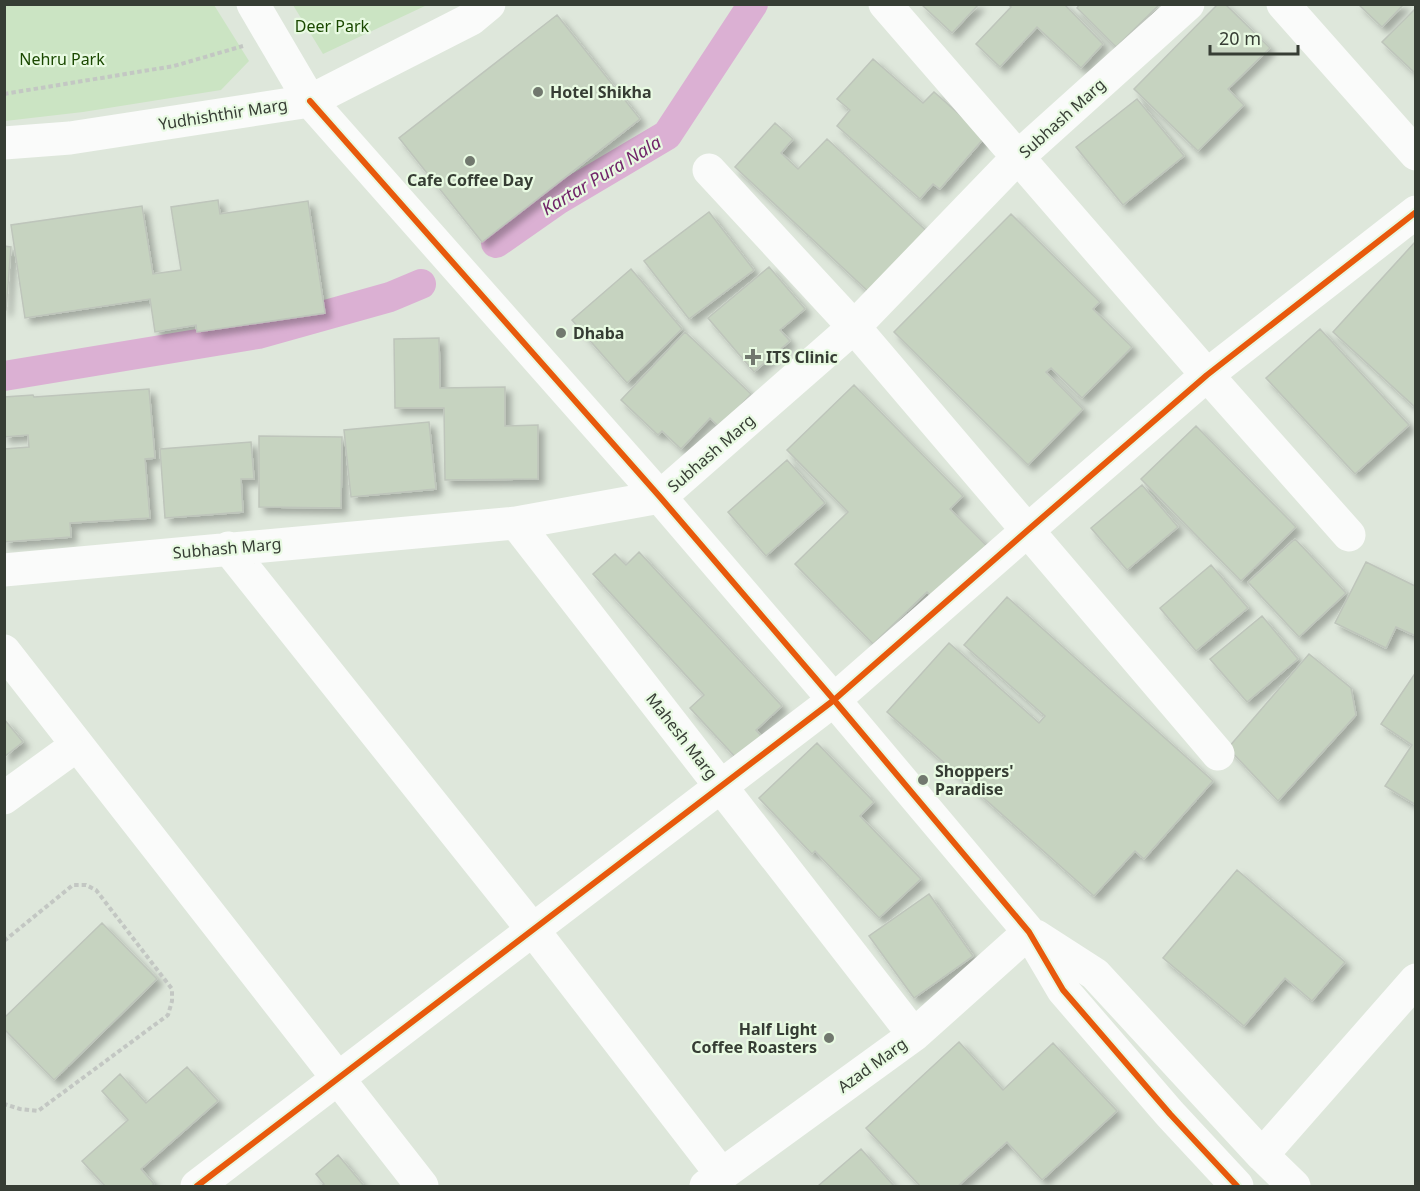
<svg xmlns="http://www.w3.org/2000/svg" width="1420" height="1191" font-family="'Noto Sans',sans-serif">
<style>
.green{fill:#cbe4c3}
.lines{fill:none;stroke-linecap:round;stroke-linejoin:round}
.canal{stroke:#dbb0d3;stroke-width:30}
.building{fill:#c6d3c0;stroke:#bec5bb;stroke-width:1.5;filter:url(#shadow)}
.path{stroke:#c3c7c3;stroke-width:4;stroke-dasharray:4.5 3;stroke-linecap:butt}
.minor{stroke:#fafbfa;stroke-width:33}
.cycleway-casing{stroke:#e8fae2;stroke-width:10}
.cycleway{stroke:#e8590c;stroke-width:6}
.poi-dot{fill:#71786e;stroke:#e8fae2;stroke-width:2}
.labels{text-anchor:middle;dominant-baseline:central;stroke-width:4.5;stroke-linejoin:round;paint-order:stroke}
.park-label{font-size:16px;fill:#1a4800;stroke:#e8fae2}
.poi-label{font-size:16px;font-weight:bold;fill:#363d34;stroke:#e8fae2;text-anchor:start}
.street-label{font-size:16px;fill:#363d34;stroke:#e8fae2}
.water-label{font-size:18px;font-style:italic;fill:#712469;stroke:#e8fae2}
</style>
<defs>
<filter id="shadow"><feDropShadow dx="5.5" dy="5.5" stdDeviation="3" flood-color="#0004"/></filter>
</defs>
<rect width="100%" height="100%" fill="#dee7db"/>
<path class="green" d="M4,5h210l35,56 -28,29 -138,22 -78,9z
M293,5h134l-104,49z"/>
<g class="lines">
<path class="canal" d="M496,243l63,-44 108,-64 86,-131
M4,376l254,-42 132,-37 31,-13"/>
</g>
<path class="building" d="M921,4h58l-27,29z
M1008,4h56l39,40 -22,24 -44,-41 -37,40 -24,-23 35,-37z
M1080,4h80l-44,43 -39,-39z
M1218,4h7l45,44 -42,41 16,16 -46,46 -64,-62z
M1358,4h46l-22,23z
M1416,8v66l-34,-32z
M557,15l83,104 -158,123 -83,-104z
M873,59l50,44 11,-11 51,45 -45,52 -7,-5 -13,15 -83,-73 13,-16 -13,-11z
M1137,99l47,57 -61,49 -47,-58z
M775,123l18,16 -12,14 17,16 29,-30 105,97 -60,59 -137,-128z
M218,200l2,14 88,-13 17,112 -128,19 -1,-7 -41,7 -5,-33 -125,19 -14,-93 131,-19 11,68 28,-4 -10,-63z
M709,212l45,58 -65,49 -45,-58z
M1011,214l89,88 -7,7 39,38 -50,51 -31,-30 -5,4 37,37 -55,56 -134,-133z
M1416,241v167l-83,-76z
M4,246l7,1 -5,63h-2z
M769,267l36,42 -25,21 10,11 -36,31 -46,-54z
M631,269l51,60 -55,54 -55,-63z
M1320,329l89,96 -54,49 -89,-96z
M685,332l66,62 -31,34 -10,-10 -29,31 -19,-18 -4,4 -37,-35z
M439,338l1,50 65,-1v39l33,-1v54l-93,1 -1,-72h-49l-1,-69z
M854,385l109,111 -13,13 39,39 -53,52 -9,-8 -54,52 -78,-80 53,-52 -61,-62z
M149,389l6,69 -10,1 5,59 -80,5 1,14 -67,5v-93l25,-2 -1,-12 -24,2v-40l29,-2 1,2z
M429,422l7,67 -85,8 -7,-67z
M1196,426l100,101 -55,54 -100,-102z
M259,436l83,1 -1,71 -82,-1z
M251,442l3,37h-13l2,33 -78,6 -5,-69z
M787,460l38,43 -59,53 -38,-44z
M1142,485l36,42 -51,43 -36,-42z
M1295,539l51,54 -47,44 -51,-55z
M639,552l143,154 -26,24 7,8 -25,22 -48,-52 14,-13 -111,-121 22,-20 11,11z
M1366,562l49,24 1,-1v51l-20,-9 -10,21 -51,-25z
M1211,565l37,43 -52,43 -36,-43z
M1007,597l206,184 -69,78 -9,-8 -41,45 -207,-184 62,-69 90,80 6,-7 -81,-71z
M1262,616l36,43 -51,43 -37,-43z
M1309,654l42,34 5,27 -78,86 -50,-53z
M1416,672v133l-31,-19 27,-41 -31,-21z
M4,719l19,23 -19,15z
M817,743l57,59 -14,14 61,63 -42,39 -64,-67 -3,3 -53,-56z
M1237,870l108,92 -33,39 -27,-23 -41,48 -81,-68z
M929,894l44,62 -59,42 -45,-62z
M102,923l55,56 -103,101 -50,-51v-11z
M959,1042l44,48 50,-47 64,68 -75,69 -35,-38 -49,44h-38l-54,-58z
M187,1067l31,34 -77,68 13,15 -3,2h-46l-23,-25 46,-41 -26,-29 18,-17 26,29z
M861,1149l33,37h-76z
M338,1155l26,31h-43l3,-2 -8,-10z"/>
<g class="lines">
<path class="path" d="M4,94l170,-28 69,-20
M4,941l69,-56h13l10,5 76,99v12l-4,14 -130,96 -18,-2 -16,-5"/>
<path class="minor" d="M253,4l57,97 350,396 174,203 195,232 34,58 107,124 67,72
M885,4l322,371 142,160
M1283,4l133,150
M4,143l66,-5 240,-37 161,-82 18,-15
M709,170l145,157 364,427
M516,523l398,512
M228,548l305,382 189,245
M4,570l512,-47 144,-26 194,-170 164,-170 170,-153
M4,651l418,535
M4,798l73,-53
M1036,936l59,38 167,181 32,31
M1262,1155l154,-175
M197,1186l637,-486 194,-170 179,-155 209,-163
M706,1186l208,-151 115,-103"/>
<g class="cycleway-casing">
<path id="cycleway" d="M310,101l350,396 174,203 195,232 34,58 107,124 67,72
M197,1186l637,-486 194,-170 179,-155 209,-163"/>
</g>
<use href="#cycleway" class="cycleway"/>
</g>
<g class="poi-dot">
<circle cx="538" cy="92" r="6"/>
<circle cx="470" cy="161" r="6"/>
<circle cx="561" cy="333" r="6"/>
<path d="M750 348h6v6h6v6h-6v6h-6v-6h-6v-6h6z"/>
<circle cx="923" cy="780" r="6"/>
<circle cx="829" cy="1038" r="6"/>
</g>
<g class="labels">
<g class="park-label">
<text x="332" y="26">Deer Park</text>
<text x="62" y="59">Nehru Park</text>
</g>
<g class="poi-label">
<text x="550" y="92">Hotel Shikha</text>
<text x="470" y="180" text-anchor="middle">Cafe Coffee Day</text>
<text x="573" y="333">Dhaba</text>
<text x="766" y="357">ITS Clinic</text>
<text x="935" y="771">Shoppers'<tspan x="935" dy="18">Paradise</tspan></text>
<text x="817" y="1029" text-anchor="end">Half Light<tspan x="817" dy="18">Coffee Roasters</tspan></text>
</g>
<g class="street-label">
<text transform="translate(223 114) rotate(-9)">Yudhishthir Marg</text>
<text transform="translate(1062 118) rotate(-42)">Subhash Marg</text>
<text transform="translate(711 453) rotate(-41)">Subhash Marg</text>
<text transform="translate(227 548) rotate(-5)">Subhash Marg</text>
<text transform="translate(682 736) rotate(52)">Mahesh Marg</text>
<text transform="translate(872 1065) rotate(-36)">Azad Marg</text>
</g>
<g class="water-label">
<text transform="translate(601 175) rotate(-31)">Kartar Pura Nala</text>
</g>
</g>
<rect width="1420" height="1191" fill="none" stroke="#363d34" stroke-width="12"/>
<path d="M1210 45v9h88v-9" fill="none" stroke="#363d34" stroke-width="3"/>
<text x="1219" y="45" font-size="18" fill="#363d34" stroke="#e8fae2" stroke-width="4.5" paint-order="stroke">20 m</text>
</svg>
